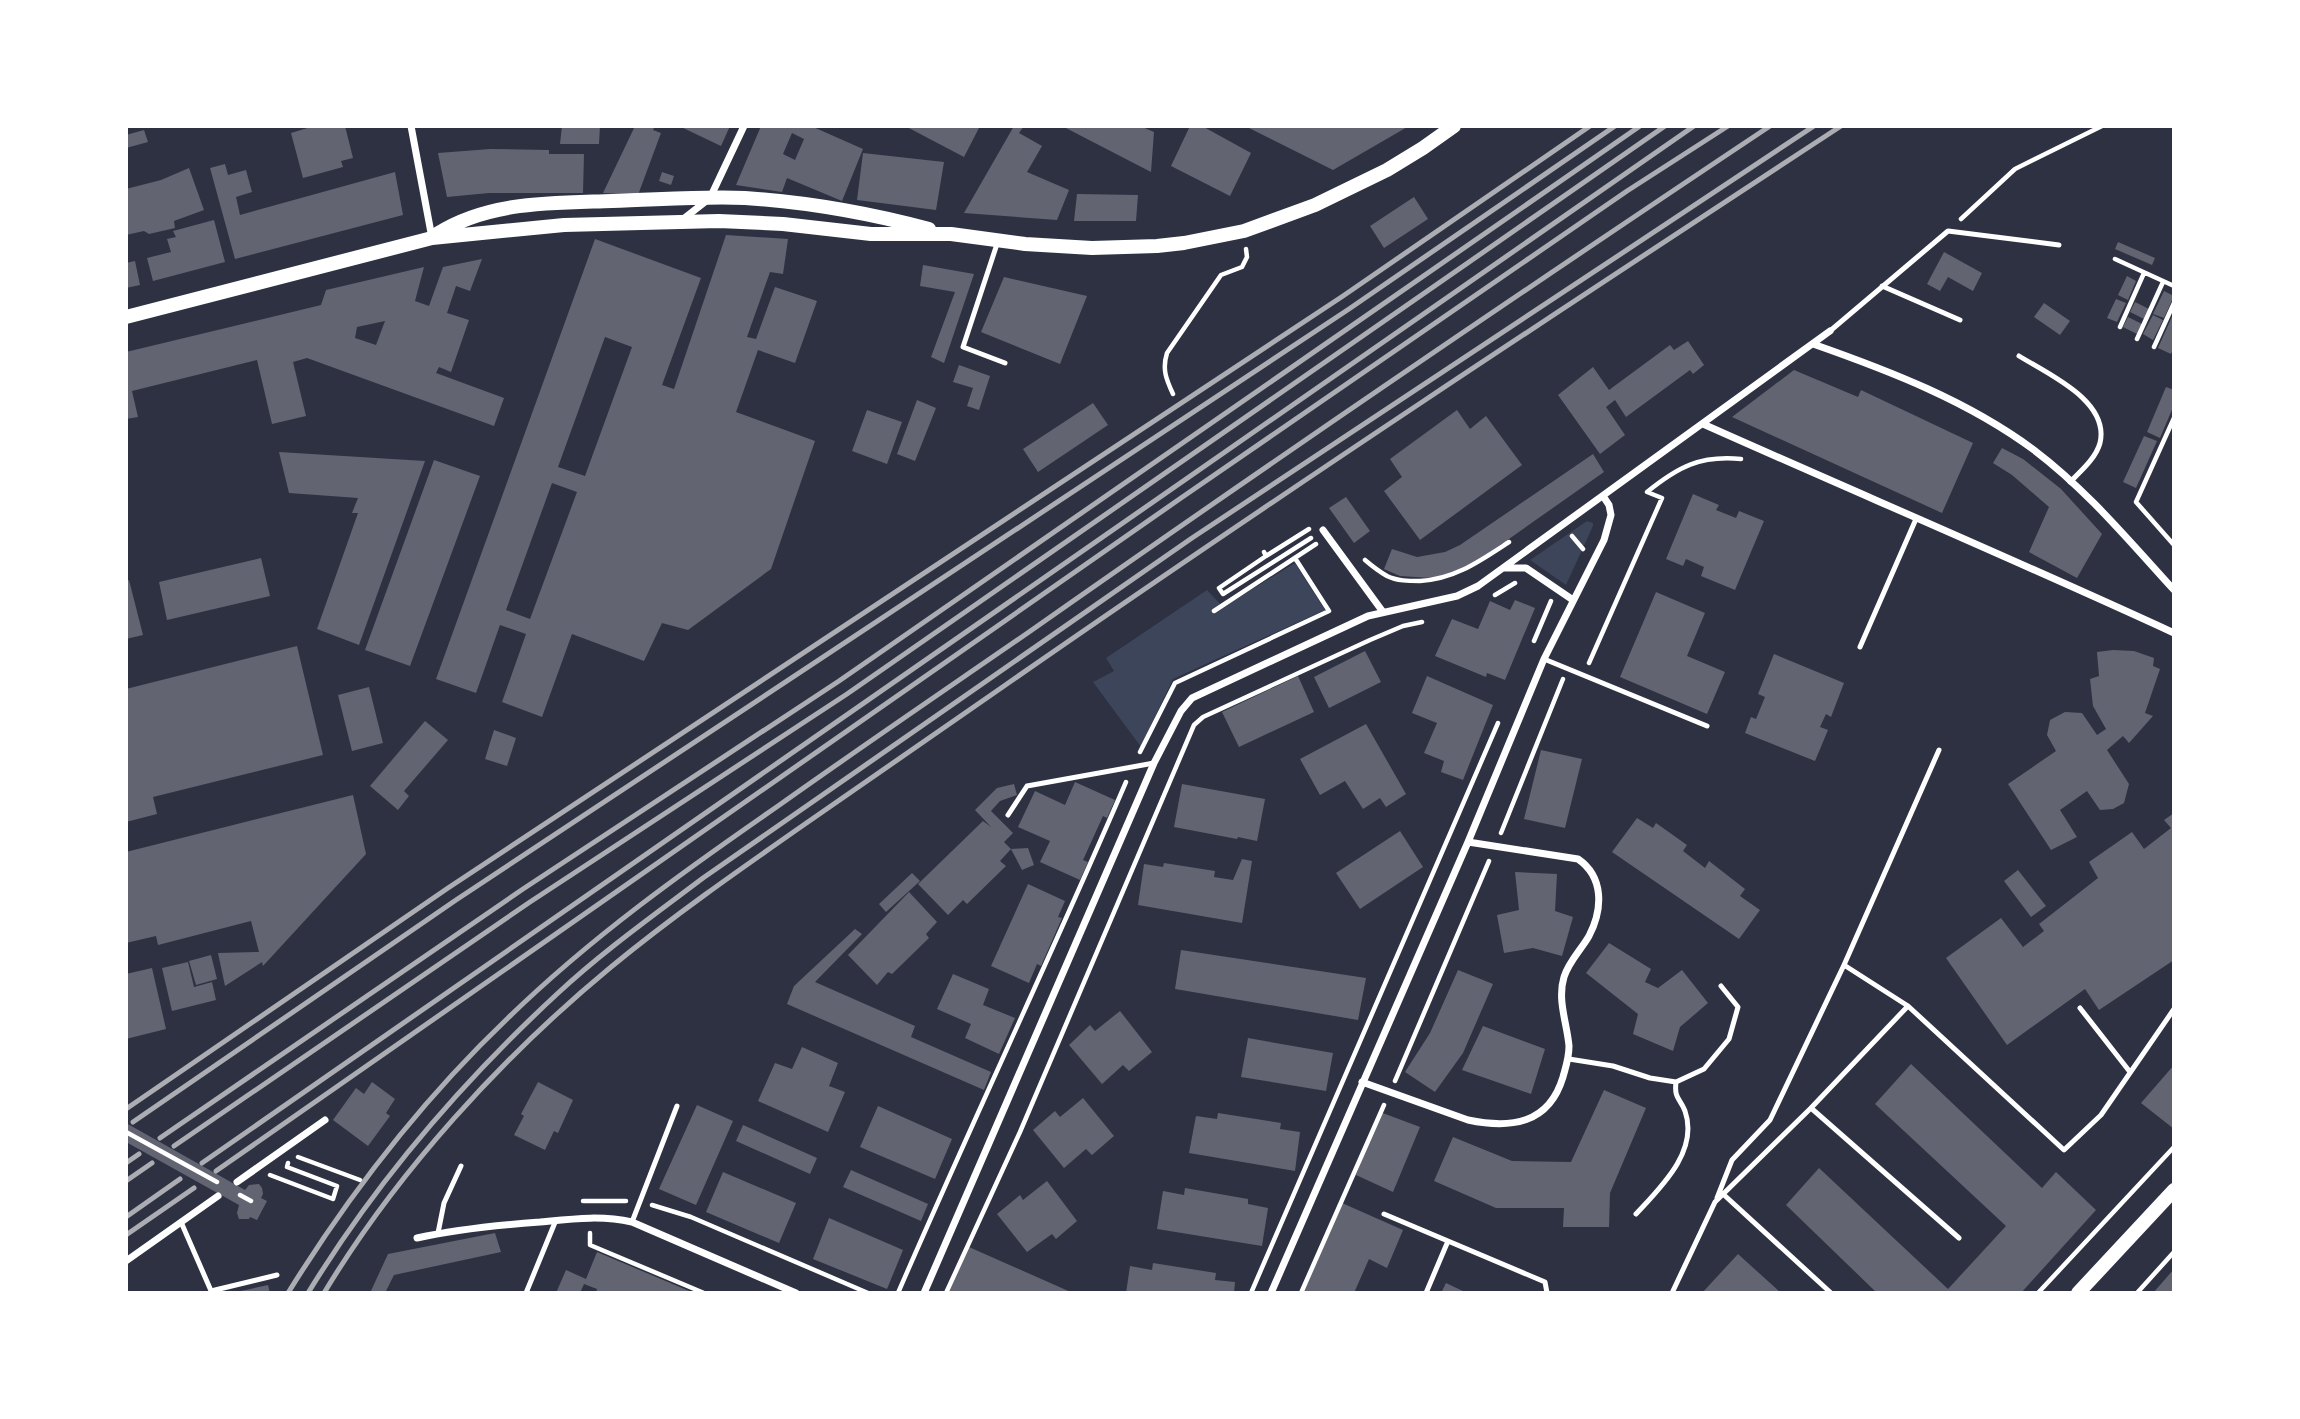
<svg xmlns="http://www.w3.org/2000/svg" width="2300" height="1419" font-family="'Fira Sans',sans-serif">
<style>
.green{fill:#3c4559}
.building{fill:#626471;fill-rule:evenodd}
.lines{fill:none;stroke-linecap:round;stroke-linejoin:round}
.path{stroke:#fff;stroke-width:4.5}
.service{stroke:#fff;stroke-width:5}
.minor{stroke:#fff;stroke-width:7}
.secondary{stroke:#fff;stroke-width:14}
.rail{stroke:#abadb3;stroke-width:5}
</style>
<rect width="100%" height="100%" fill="#2d3142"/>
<path class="green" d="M1587,521l6,2v3l-27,59 -36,-25z
M1295,563l30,47 -152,69 -32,68 -48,-65 21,-11 -8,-13 101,-68 16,17z"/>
<path class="building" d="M314,126h31l8,32 -12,3 2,6 -40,11 -12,-45z
M562,126h38l-1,18h-39z
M635,126h20l-2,4 8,3 -23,62 -35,-2z
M679,126h51l-9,20z
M761,126h50l52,23 -21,52 -55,-23 -5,14 -46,-7zM792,133l12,6 -9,21 -12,-6z
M905,126h75l-16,31z
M1014,126h10l-5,7 23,13 -15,26 42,18 -12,30 -93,-7z
M1062,126h78l14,6 -3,40z
M1190,126h12l49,27 -21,43 -59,-30z
M1245,126h164l-76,44z
M144,130l4,12 -22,6v-13z
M490,149l59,1v4h35l-1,39h-94l-42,4 -9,-44z
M863,153l81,9 -8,48 -79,-10z
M225,164l3,11 18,-5 6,22 -16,5 4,18 155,-43 8,43 -168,44 -25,-91z
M189,168l15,42 -30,11 1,7 -26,6 -5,-3 -18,4v-46l35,-9z
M662,172l12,4 -3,9 -12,-4z
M1077,194l61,1 -2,26h-62z
M1414,197l14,22 -44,29 -14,-22z
M214,220l11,42 -72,19 -6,-23 24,-6 -4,-13 9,-2 -3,-6z
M726,235l62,4 -5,35 -13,-2 -23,65 9,2 19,-52 42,14 -22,62 -37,-13 -22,62 79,29 -44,128 -83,61 -26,-7 -18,38 -72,-27 -30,83 -40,-15 24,-68 -26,-9 -24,68 -40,-14 159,-440 106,39 -39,107 12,4zM605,337l27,10 -47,129 -27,-9zM552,483l25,9 -47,127 -24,-9z
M2118,242l37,16 -3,7 -37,-16z
M1944,252l38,21 -9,18 -25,-14 -8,14 -13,-7z
M482,259l-12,32 -14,-5 -9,27 22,7 -18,52 -12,-5 -3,6 68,25 -10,28 -187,-68 -14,4 13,54 -34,8 -15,-64 -125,31 6,26 -12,2v-67l195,-47 5,-15 98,-23 -9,34 14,5 14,-39zM385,321l-9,24 -21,-7 2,-11z
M135,261l5,24 -14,3v-25z
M923,265l51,9 -30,89 -13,-6 24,-65 -35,-6z
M2127,276l9,5 -8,19 -10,-5z
M1004,277l83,19 -27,68 -79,-32z
M2164,291l10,5 -10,22 -11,-4z
M2116,299l10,4 -9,19 -10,-4z
M2135,302l14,7 -5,10 -14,-7z
M2044,303l26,18 -10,14 -26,-18z
M2174,312v35l-3,7 -13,-6z
M2153,315l10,5 -10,20 -10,-6z
M2128,317l14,7 -5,10 -14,-7z
M1688,341l16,24 -11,9 -3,-4 -64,47 -11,-17 -9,7 19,28 -25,19 -42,-59 35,-28 16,23 61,-45 4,5z
M959,365l31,11 -11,34 -12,-4 6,-18 -20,-6z
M1794,370l64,27 3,-7 112,53 -31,70 -210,-96z
M2166,387l8,3v15l-14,33 -13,-6z
M917,400l19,8 -21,53 -18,-7z
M1093,403l15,22 -70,47 -15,-23z
M867,410l35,12 -15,42 -35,-13z
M1457,410l13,19 16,-13 36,49 -102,75 -36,-49 18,-14 -12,-18z
M2144,436l13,5 -21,47 -13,-6z
M2002,448l21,11 38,30 41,45 -25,44 -48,-26 20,-45 -37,-32 -19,-12z
M279,452l146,9 -66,184 -42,-16 41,-116h-6l6,-15 -69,-5z
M1593,454l11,18 -125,88 -33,15 -15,3 -31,-2 -16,-7 8,-20 25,8 28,-5 15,-7z
M434,460l46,16 -70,190 -45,-16z
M1693,494l26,11 -3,5 20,8 3,-7 25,10 -29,69 -34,-14 3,-9 -18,-8 -3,7 -17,-7z
M1346,497l24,34 -16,12 -25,-35z
M261,558l9,38 -103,24 -8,-38z
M129,580l14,55 -17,4v-58z
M1656,592l49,21 -18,43 38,16 -18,42 -87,-37z
M1515,600l20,8 -30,72 -18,-7 -1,4 -51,-21 17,-37 26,10 12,-28 20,9z
M297,646l26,109 -170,42 4,17 -31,8v-133z
M2113,650l21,1 20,7 -1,8 7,3 -15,44 8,3 -24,27 -6,-7 -16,14 22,34 -5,19 -11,6 -13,1 -13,-19 -27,19 17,27 -26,13 -43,-66 48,-33 -9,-16 3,-15 15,-8 17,1 15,22 9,-6 -13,-23 -3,-27 9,-3 -2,-24z
M1365,651l16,31 -52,26 -15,-31z
M1774,654l70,29 -13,34 -5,-3 -6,13 8,3 -13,31 -70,-28 6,-16 5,2 9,-22 -7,-3z
M1298,676l16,36 -75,35 -17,-35z
M1427,676l66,29 -30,75 -22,-8 3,-11 -20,-8 13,-30 -25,-10z
M369,687l14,56 -31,8 -14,-56z
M425,721l23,19 -44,51 5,5 -11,14 -28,-24z
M1366,724l40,70 -20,13 -6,-9 -17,11 -18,-28 -25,14 -20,-36z
M494,730l22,8 -9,28 -22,-7z
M1541,750l41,9 -17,69 -41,-9z
M1075,782l40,18 -8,18 -4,-2 -20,44 5,2 -8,18 -40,-18 10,-21 -32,-14 17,-36 30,14z
M1014,784l3,11 -17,6 -9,10 22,22 -9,9 7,7 -11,12 6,5 -39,38 -4,-4 -15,15 -30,-31 65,-63 8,6 -16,-17 22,-22z
M1182,784l83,15 -8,42 -19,-4 -1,2 -63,-12z
M353,795l13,59 -103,112 -1,-4 -37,24 -7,-33 41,-1 -8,-31 -93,24 -2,-9 -30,7v-91z
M2174,813v147l-75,50 -14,-21 -78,56 -61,-87 55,-40 22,29 21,-16 -5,-7 59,-46 -9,-16 43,-30 12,17 27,-21 -7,-8z
M1637,818l16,10 3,-5 31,22 -4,6 22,17 4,-7 36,28 -5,7 20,14 -21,29 -127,-87z
M1400,831l23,36 -63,42 -24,-36z
M1028,848l6,17 -12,5 -11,-21z
M1242,859l10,2 -10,62 -104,-18 6,-41 19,3 1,-4 51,8 -1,6 19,3z
M2018,870l28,36 -15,11 -27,-36z
M1515,872l42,2 -2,37 18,6 -11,39 -29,-8 -29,5 -7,-38 22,-5z
M912,873l8,8 -34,31 -7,-8z
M1028,884l37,17 -7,16 4,1 -21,48 -4,-2 -8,19 -38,-17z
M909,892l28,30 -11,12 3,4 -37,36 -4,-2 -11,13 -29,-30z
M855,929l7,5 -47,48 100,44 -4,11 80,35 -7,18 -197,-86 7,-18z
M1609,943l42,26 -6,13 13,6 24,-18 26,33 -28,24 -7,24 -40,-17 5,-20 -52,-41z
M1181,950l185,28 -8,42 -183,-31z
M211,955l6,24 -21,6 -7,-24z
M188,962l6,25 18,-5 4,18 -44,11 -10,-43z
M152,968l14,61 -40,10v-65z
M1458,970l35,14 -30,69 -28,39 -30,-20 25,-39z
M953,974l36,15 -6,16 32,13 -16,36 -34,-16 6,-14 -34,-15z
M1120,1011l32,41 -23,19 -6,-6 -21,19 -33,-39 21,-20 5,6z
M1483,1026l62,23 -14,45 -69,-24z
M1248,1038l85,15 -7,38 -85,-14z
M802,1047l36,16 -9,23 16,6 -17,40 -70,-31 17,-38 17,6z
M1911,1064l131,124 14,-16 40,38 -75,83h-144l-91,-88 33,-37 129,121 58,-63 -131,-122z
M2174,1065v64l-33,-26z
M372,1082l23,17 -9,14 4,3 -22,30 -35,-26 23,-32 8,6z
M538,1082l35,18 -15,33 -4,-2 -9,19 -31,-15 10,-19 -3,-2z
M1604,1090l42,18 -36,85 -1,34h-46l1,-19h-68l-62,-27 19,-44 59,24 59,1z
M1083,1098l31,38 -22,19 -6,-6 -22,19 -31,-38 22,-19 5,6z
M697,1105l36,16 -37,84 -37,-16z
M878,1106l74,33 -17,40 -75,-32z
M1380,1112l40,15 -27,65 -37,-17z
M1218,1113l63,10 -1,6 20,3 -5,39 -106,-18 7,-37 21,3z
M126,1123l119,67 4,-5 10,-1 3,4 1,6 -2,4 6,3 -10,19 -7,-3 -1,2h-10l-2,-6 2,-8 -113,-63z
M743,1125l74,33 -7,16 -74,-33z
M851,1170l77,34 -7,17 -78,-34z
M723,1172l73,31 -17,40 -73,-31z
M1047,1181l30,40 -21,18 -4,-5 -25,18 -30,-38 23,-19 3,5z
M1185,1188l63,11v5l20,4 -6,38 -105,-17 6,-38 21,4z
M1342,1203l61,27 -16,38 -18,-9 -15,34h-51z
M829,1218l74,32 -16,39 -74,-30z
M495,1233l6,19 -107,23 -9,18h-15l18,-39z
M969,1247l104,46h-125z
M597,1252l97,41h-98l1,-4 -13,-5 -4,9h-24l10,-23 20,9z
M1738,1254l43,39h-79z
M1153,1263l63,10 -1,7 20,2 -1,11h-108l4,-27 22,4z
M2174,1269v24h-21z
M1446,1283l21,10h-26z
M268,1285l2,8h-34v-1z"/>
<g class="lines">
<path class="path" d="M1961,219l54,-50 87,-43
M2115,259l59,27
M2120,327l24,-54
M2137,339l26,-57
M2154,347l20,-44
M1173,394c-7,-15 -11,-25 -6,-41l54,-78 21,-8 5,-10 -1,-8
M2174,418l-38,84 38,43
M1572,536l11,13
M1264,552l2,4 -47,32 4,6 88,-56
M1266,556l43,-27
M1365,560c7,6 15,12 22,16 10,5 22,5 33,5 35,-2 60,-20 89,-39
M1495,595l20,-12
M1214,611l102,-67
M1534,641l17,-40
M1589,663l73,-165 -15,-6c31,-25 53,-37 94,-33
M1140,752l35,-69 154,-72 -34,-53
M1501,833l62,-154
M1395,1081l94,-220
M126,1132l91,50
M298,1157l62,23
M270,1175l63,24 4,-13 -50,-19 1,-4
M240,1195l11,6
M583,1201h43
M652,1205l39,12 177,76
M590,1233v12l114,48
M898,1293c74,-171 154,-339 228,-511
M946,1293l74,-161 174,-407 9,-8 167,-77 33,-14 19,-4
M1251,1293l247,-570
M1301,1293l83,-188
M2038,1293l136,-146
M2137,1293l37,-41"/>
<path class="service" d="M998,241l-35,106 42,16
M1882,286l78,34
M1830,331l118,-100 111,14
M2019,356c29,18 91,45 81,87 -4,15 -19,28 -30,39
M1860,647l56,-128
M1544,659l163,67
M1008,815l19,-29 127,-23
M1844,965l95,-215
M2080,1008l50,64
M1569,1059l44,7 37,12 26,4 28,-13 25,-30 9,-32 -17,-21
M1811,1108l148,130
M1723,1194l108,99
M1717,1198l15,-38 38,-40 74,-155 64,41
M1384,1214l161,68 2,11
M1636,1214c25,-27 63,-63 49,-103 -5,-13 -11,-12 -9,-29
M181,1222l31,71
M632,1222l45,-116
M438,1233l6,-30 17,-37
M211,1291l66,-16
M526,1293l30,-73
M1426,1293l22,-52
M1672,1293l43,-91 96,-94 97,-102 156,144 37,-35 73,-106"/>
<path class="minor" d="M411,126l21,112
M682,220l28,-22 34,-72
M1813,344c77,27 155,57 221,106 53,40 96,92 140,140
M1703,424c157,70 315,137 471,209
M1323,530l60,82
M1505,568h21l47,32
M1362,1082l106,38c43,9 81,4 95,-43 3,-11 6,-19 6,-31 -2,-23 -12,-46 -5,-69 5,-16 17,-27 25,-41 14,-27 15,-59 -11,-77l-110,-17
M237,1182l88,-62
M417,1238c40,-9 82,-13 123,-16 31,-3 61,-7 92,0l164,71
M126,1261l92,-65
M924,1293l230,-530 27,-52 11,-13 176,-82 89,-20 21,-10 352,-255
M1271,1293l197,-451 76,-183 60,-119 7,-25 -2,-10 -6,-9"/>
<path class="secondary" d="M437,234c52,-33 115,-31 175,-33 44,-1 89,-5 133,-3 62,4 124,15 184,31
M126,317l306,-79 132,-13 155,-4 64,3 88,10h80l74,10 67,4 65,-2 27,-3 60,-12 71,-26 72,-35 36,-22 31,-22
M2078,1293l96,-103"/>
<path class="rail" d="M126,1109l322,-221 895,-592 247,-170
M133,1122l323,-222 893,-591 266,-183
M160,1138l363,-249 316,-208 801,-555
M174,1146l356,-244 317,-208 818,-568
M126,1163l13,-9
M202,1163l1492,-1037
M216,1171l965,-673 446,-307 101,-65
M126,1181l26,-18
M126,1217l54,-38
M126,1235l68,-47
M288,1293c62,-100 135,-194 220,-275 82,-80 176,-147 270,-212 83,-59 167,-116 251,-174 245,-172 492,-340 741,-506
M308,1293c68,-111 153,-210 249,-299 45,-42 97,-79 146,-116l489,-340 622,-412
M324,1293c73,-121 178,-236 287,-326 62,-51 128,-97 194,-143 67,-46 133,-92 199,-138 276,-192 556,-376 837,-560"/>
</g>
<rect width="2300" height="1419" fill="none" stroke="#ffffff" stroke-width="256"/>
</svg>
